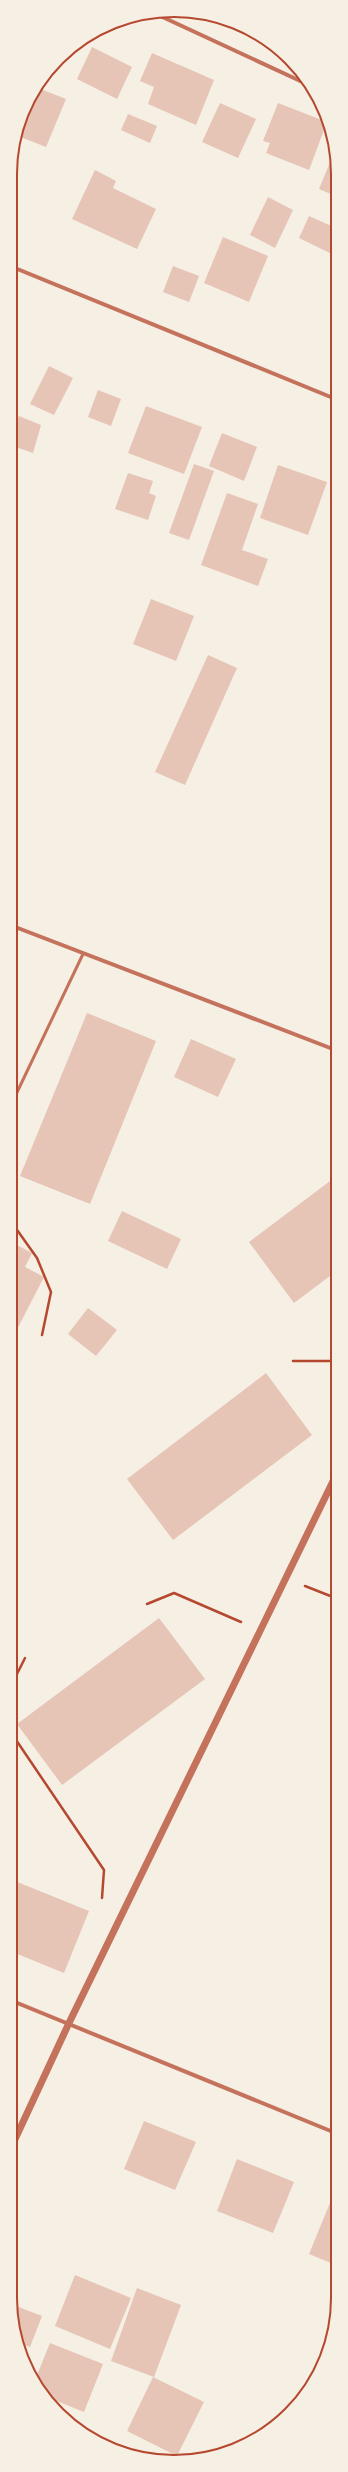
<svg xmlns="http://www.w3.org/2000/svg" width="348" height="2472" font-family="Overpass,sans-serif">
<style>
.building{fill:#e6c5b7}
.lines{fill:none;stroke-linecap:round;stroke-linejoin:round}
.path{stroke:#b5482f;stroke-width:2.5}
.service{stroke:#c5725c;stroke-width:3}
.minor{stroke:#c5725c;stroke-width:4}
.tertiary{stroke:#c5725c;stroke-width:7}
.rim{fill:none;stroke:#b5482f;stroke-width:2}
</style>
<rect width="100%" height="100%" fill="#f6efe4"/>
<path class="building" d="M92,47l40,20 -15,32 -40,-20z
M152,53l62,27 -18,45 -48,-21 6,-17 -14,-6z
M38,88l28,11 -20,48 -28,-11 9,-35z
M220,103l36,16 -18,39 -36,-16z
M278,103l49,19 -18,48 -43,-17 4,-10 -7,-2z
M128,114l29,12 -7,17 -29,-13z
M333,155l3,1 2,7v34l-19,-8z
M95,170l21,11 -3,7 43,21 -19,40 -65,-30z
M268,197l25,13 -18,38 -25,-13z
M309,216l29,13v28l-39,-19z
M223,237l45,19 -19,46 -45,-19z
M173,266l26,10 -10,26 -26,-10z
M49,366l24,12 -19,37 -24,-11z
M98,390l23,9 -10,27 -23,-9z
M146,406l56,21 -18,47 -56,-21z
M19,416l22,9 -8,28 -23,-8v-10z
M222,433l35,14 -13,34 -35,-15z
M194,464l20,7 -25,69 -20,-7z
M278,465l49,17 -19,53 -48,-17z
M128,473l25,8 -4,12 7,3 -8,24 -33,-11z
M227,493l31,11 -16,46 26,9 -10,27 -57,-21z
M151,599l43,17 -18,45 -43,-17z
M208,655l29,13 -52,117 -30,-13z
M10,748l6,3 -6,13z
M87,1013l69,28 -66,163 -70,-28z
M191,1039l45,20 -18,38 -44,-20z
M338,1175v95l-44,33 -45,-61z
M122,1211l59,28 -14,30 -59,-28z
M14,1236l4,2 -3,6 17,9 -7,14 19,10 -34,66v-101z
M88,1308l29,22 -21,26 -28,-22z
M266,1373l46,62 -139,105 -46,-61z
M159,1618l46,61 -143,106 -45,-61z
M10,1879l79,32 -25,62 -54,-22z
M144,2121l52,21 -21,48 -51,-21z
M237,2159l57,23 -21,51 -56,-22z
M332,2198l6,3v65l-29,-12z
M75,2275l56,23 -21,51 -55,-23z
M137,2288l44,17 -27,72 -43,-16z
M11,2304l31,12 -12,31 -11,-4z
M50,2343l53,21 -19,48 -37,-15 -12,-17z
M153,2377l51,25 -27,54 -50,-25z"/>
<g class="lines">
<path class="path" d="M10,1220l27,38 14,34 -9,43
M293,1361h45
M305,1586l33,13
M147,1604l27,-11 67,29
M10,1688l15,-30
M10,1731l94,139 -2,28"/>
<path class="service" d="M10,1107l73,-153"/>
<path class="minor" d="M156,14l153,71
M10,266l328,134
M10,925l328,126
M10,2000l328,134"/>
<path class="tertiary" d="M10,2150l59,-127 269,-552"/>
</g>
<path d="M0 0H348V2472H0ZM174 17H174A157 157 0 0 1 331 174V2298A157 157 0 0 1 174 2455H174A157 157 0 0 1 17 2298V174A157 157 0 0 1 174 17Z" fill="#f6efe4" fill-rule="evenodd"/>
<path class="rim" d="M174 17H174A157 157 0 0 1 331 174V2298A157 157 0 0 1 174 2455H174A157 157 0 0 1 17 2298V174A157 157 0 0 1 174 17Z"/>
</svg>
